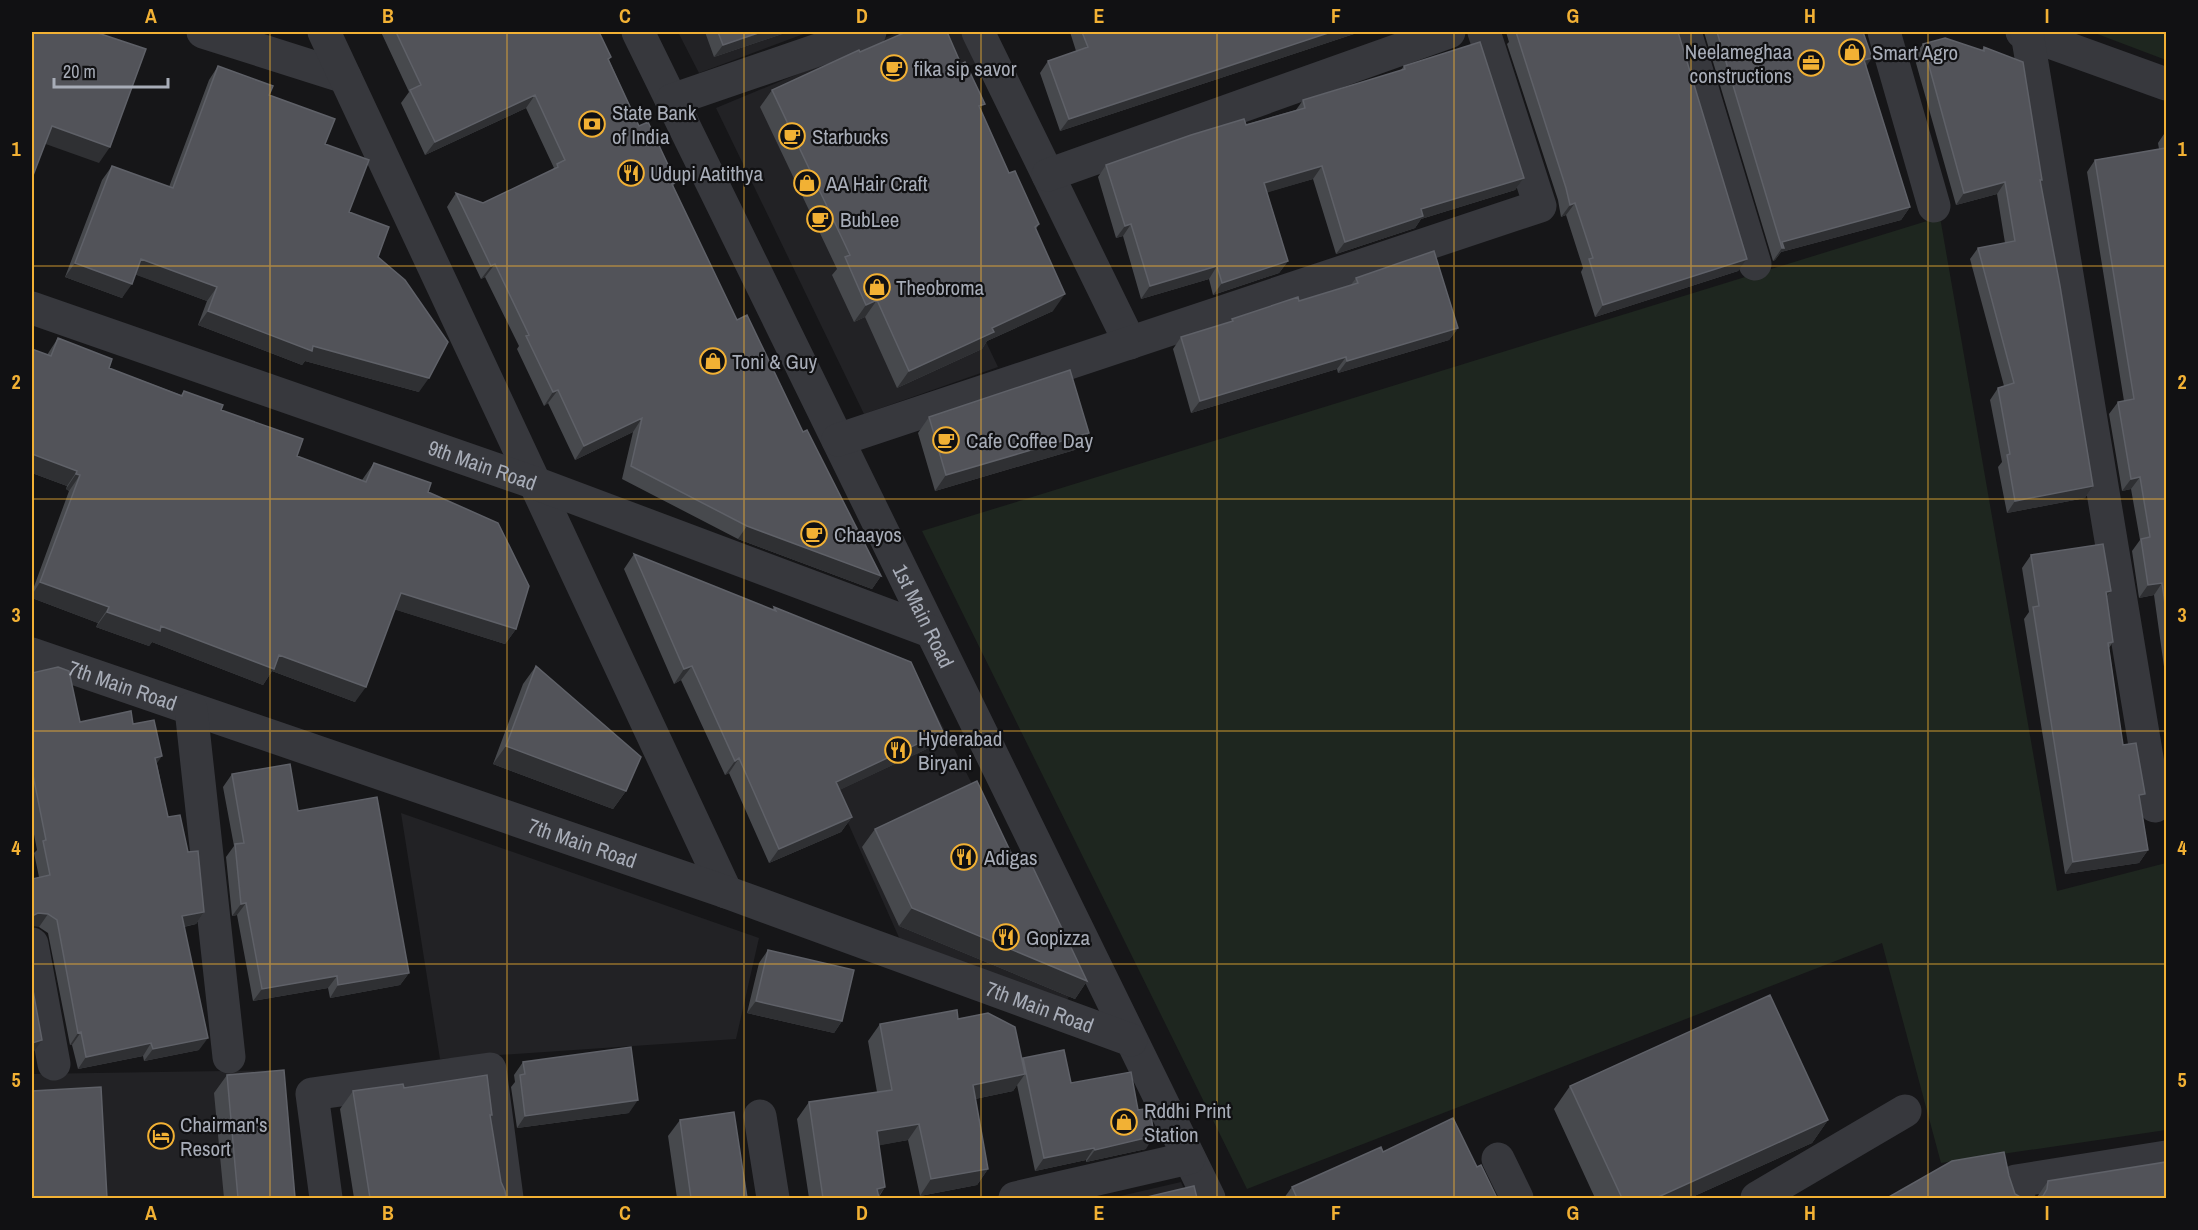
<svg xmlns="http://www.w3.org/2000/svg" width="2198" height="1230" font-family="'Archivo Narrow',sans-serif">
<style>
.built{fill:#222225}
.green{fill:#1e261f}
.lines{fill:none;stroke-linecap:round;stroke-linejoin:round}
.minor{stroke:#37383d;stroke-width:33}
.wall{fill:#47494d}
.shaded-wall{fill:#2f3033}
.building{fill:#525359;stroke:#5f6168;stroke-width:1.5}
.grid{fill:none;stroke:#f2b134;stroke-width:1.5;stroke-opacity:0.55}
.labels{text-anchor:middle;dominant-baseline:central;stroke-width:4.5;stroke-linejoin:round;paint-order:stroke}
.poi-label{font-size:21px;fill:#a8adb8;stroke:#111113;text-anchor:start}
.street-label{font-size:21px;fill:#a8adb8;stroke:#111113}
.neatline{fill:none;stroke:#f2b134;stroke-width:2}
.grid-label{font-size:20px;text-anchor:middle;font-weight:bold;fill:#f2b134}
</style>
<rect width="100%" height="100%" fill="#161618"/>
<path class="built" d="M678,32h131l-110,41z
M899,32h62l15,31 -100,48 122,256 -134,47 -148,-306z
M752,607l164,67 159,312 -12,21 -162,-65z
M401,813l358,125 -23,101 -296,20z
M283,1070l13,128h-264v-124z
M1181,1182l7,16h-76z"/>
<path class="green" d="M2092,32h74v28z
M1940,217l117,674 109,-28v267l-225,33 -59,-220 -635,246 -325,-658z"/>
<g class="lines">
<g class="minor">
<path d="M203,32l142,45"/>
<path d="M324,32l402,860"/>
<path id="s1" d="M638,32l571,1166"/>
<path d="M978,32l152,311"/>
<path d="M1685,32l70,232"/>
<path d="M1884,32l50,174"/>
<path d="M2022,32l144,52"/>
<path d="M2027,33l128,773"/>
<path d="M672,100l198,-68"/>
<path d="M1048,175l401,-143"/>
<path id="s2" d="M32,308l503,175 395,148"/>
<path d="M838,440l702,-234 -56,-174"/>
<path id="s3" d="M32,654l694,238 405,148"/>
<path d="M191,709l38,348"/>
<path d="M32,944l22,120"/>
<path d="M760,1116l13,82"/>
<path d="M1498,1159l19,39"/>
<path d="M326,1198l-14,-104 178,-25 17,129"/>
<path d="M1015,1198l174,-40"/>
<path d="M1757,1198l148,-87"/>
<path d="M2019,1198l-3,-17 150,-24"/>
</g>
</g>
<path class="wall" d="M381,32h218l12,25 -2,3 30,66 37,56 -3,4 64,134 66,112 78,144 -9,13 -134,-50 -116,-60 11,-47 -58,28 -27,-57 -4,3 -27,-57 2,-3 -34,-69 -4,2 -34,-72 9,-14 27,10 69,-33 2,-2 -28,-60 -101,47 -24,-52 8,-11z
M705,32h83l-74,25z
M1070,32h290l-300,99 -20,-58 8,-12 28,-10z
M1506,32h172l69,227 -9,12 -143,46 -14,-45 2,-4 -17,-53 -5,2 -3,-17 -51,-156 2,-2z
M1704,32h159l3,34 44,141 -9,13 -120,32 -6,8 -2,1z
M1923,44l59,6 2,-3 56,136 53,303 -8,12 -78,15 -9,-46 4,-5 -12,-62 8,-12 6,-2 -34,-127 8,-11 27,-5 -8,-49 -41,11 -42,-149z
M860,52l120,58 29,63 30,51 -3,5 17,82 -66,30 -5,8 -85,39 -32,-71 -11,5 -22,-47 5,-6 -77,-162 12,-17z
M218,66l51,29 56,49 24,68 29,45 41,135 -114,-31 -3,4 -104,-40 9,-24 -72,-27 -13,24 -57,-21 37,-97 10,-14 57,21 40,-107z
M1404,66l120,112 -9,12 -94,29 -6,9 -79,26 -23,-75 -46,13 21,69 -9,12 -66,22 -4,-16 -68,20 -18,-63 -7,2 -18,-61 8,-12 190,-55 7,-10 97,-29z
M2166,131v550l-12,-86 -15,3 -7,-47 8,-11 -9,-51 -9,2 -13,-77 9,-12 6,-1 -37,-229 8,-12 64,-11 -1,-6z
M1356,278l102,50 -9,12 -111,33 -1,-4 -146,44 -18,-64 8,-12 49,-15 2,-3 67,-18 51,-15z
M58,338l51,30 72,27 3,-4 37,19 76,46 65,24 12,-17 54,29 88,137 -11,15 -111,-35 -39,93 -83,-31 -9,14 -111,-43 -3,4 -53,-19 2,-4 -66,-25v-6l37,-101 -3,-2 1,-3 -35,-13v-124l15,6z
M929,417l160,16 -11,16 -143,42 -17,-58z
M634,554l138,56 2,-3 169,125 -10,14 -94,44 13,27 -11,15 -72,31 -40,-90 -4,2 -44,-95 -7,4 -50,-115z
M2031,555l80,36 -4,6 6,45 -4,6 14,97 17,55 8,50 -9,13 -74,11 -41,-255 5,-7 -7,-44z
M536,666l90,125 -13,18 -120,-45 30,-80z
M32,673l48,49 53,2 24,40 11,53 20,35 16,60 -8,12 -12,3 15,123 -55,11 -1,-5 -65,13 -6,-24h-2l-22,-112 -9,-6v-50l-5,-24 3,-3 -5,-26z
M232,774l66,37 111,162 -9,12 -70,13 -2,-10 -75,13 -16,-86 -5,1 -6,-59 8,-11 -11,-59z
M875,829l139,30 73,122 -12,18 -176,-73 -37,-79z
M768,950l74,71 -8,12 -87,-20 12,-50z
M958,1019l64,41 1,-2 48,25 67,27 8,39 -60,13v-2l-51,11 -18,-86 -4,6 -38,8 13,70 -11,16 -57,11 -12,-56 -29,5 6,42 -6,10v1h-70l-12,-79 12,-17 68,-10 -9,-51 12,-17z
M523,1062l106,51 -112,15 -6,-41 4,-5 -1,-7z
M227,1075l68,123h-71l-10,-105z
M1570,1086l258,34 -16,23 -122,55h-95l-41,-89z
M404,1088l86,30 11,64 5,16h-152l-14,-89 13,-18z
M680,1120l67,78h-70l-9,-62z
M1383,1152l94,15 20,31h-213l8,-11z
M2166,1162l-129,36v-1l11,-16z"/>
<path class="shaded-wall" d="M761,32h27l-74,25 9,-12z
M1331,32h29l-300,99 9,-12z
M1872,58l-9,13 1,-11z
M535,95l-9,13 -101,47 10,-13z
M52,126l58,21 -11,16 -59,-21z
M1322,166l-9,13 -57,17 8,-13z
M1524,178l-9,12 -94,29 -6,9 -79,26 9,-12 76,-33z
M2005,182l-8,12 -41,11 8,-12z
M1575,203l-9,12 -5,2 9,-12z
M1910,207l-9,13 -120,32 -6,8 -2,1 9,-13v-6z
M1131,224l-8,12 -7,2 9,-12z
M141,259l76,28 -10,14 -76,-28z
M1747,259l-9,12 -143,46 8,-12z
M1288,261l-9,12 -66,22 9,-12z
M75,263l57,21 -10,14 -57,-21z
M495,264l-10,13 -4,2 10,-13z
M1217,266l-8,13 -68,20 9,-13z
M1065,294l-12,17 -66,30 -5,8 -85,39 12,-17 83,-43z
M877,300l-12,17 -11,5 12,-17z
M208,311l221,67 -10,14 -114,-31 -3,4 -104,-40z
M1458,328l-9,12 -111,33 9,-12z
M1346,357l-9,12 -146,44 9,-12z
M558,390l-10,13 -4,3 9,-14z
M642,418l-9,14 -58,28 9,-14z
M1089,433l-11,16 -143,42 11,-16z
M32,454l45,17 -10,15 -35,-13z
M76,474l4,1 -11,16 -3,-2z
M2140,477l-9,12 -9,2 9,-12z
M2093,486l-8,12 -78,15 8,-12z
M747,526l134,50 -9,13 -134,-50z
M40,582l69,25 -11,16 -66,-25v-3z
M2162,583l-8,12 -15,3 9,-13z
M2111,591l-9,12 4,-11z
M401,593l115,36 -11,15 -115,-36z
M107,612l172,43 87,32 -11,15 -83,-31 -9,14 -111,-43 -3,4 -53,-19z
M692,666l-11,14 -7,4 10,-15z
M943,732l-10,14 -108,51 11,-15z
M506,746l120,45 -13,18 -120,-45z
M162,756l-9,13 2,-11z
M739,758l-10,15 -4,2 10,-14z
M852,817l-11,15 -72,31 10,-14z
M2148,850l-9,13 -74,11 8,-12z
M246,903l-9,12 -5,1 9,-12z
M912,908l175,73 -12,18 -176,-73z
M204,912l-8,12 -23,5 9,-13z
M38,913l10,1 -9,13 -7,-1v-10z
M409,973l-9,12 -70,13 8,-13z
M337,976l-9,12 -75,13 9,-12z
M756,1001l86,20 -8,12 -87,-20z
M81,1032l-9,13h-2l8,-12z
M208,1038l-9,12 -55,11 9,-12z
M42,1040l-9,13h-1v-10z
M151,1043l-8,13 -65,13 8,-12z
M1025,1074l-12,17 -52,11 12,-17z
M638,1100l-9,13 -112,15 8,-12z
M1828,1120l-16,23 -122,55h-34z
M919,1124l-11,16 -42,8 11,-17z
M1154,1136l-8,13 -60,13 9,-12z
M1094,1148l-8,12 -51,11 9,-13z
M988,1169l-11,16 -57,11 11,-17z
M885,1187l-8,11v-9z"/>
<path class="building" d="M32,32h63l51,17 -36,98 -58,-21 -20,52z
M396,32h203l12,25 -3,2 31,67 9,-4 28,60 -4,2 65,136 10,-5 56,117 4,-2 74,146 -134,-50 -116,-60 11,-48 -58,28 -26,-56 -5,2 -27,-56 3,-1 -34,-71 -4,2 -35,-73 27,10 75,-36 -1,-3 8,-4 -30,-65 -100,47 -25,-52 11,-5z
M718,32h43l-38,13z
M906,32h41l14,32 4,-2 20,42 -6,2 30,67 6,-2 24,53 -4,3 30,67 -73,34 2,4 -85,39 -32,-71 -11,5 -21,-48 5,-2 -78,-165 87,-40 1,2z
M1082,32h249l-262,87 -21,-58 40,-14z
M1516,32h162l69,227 -144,46 -14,-46 4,-1 -18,-55 -5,2 -4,-17z
M1717,32h146l9,26 -8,2 46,147 -128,35 2,6h-2z
M1945,38l39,13v-4l39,15 19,118h-2l20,106 33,200 -78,15 -8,-46 3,-1 -12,-66 16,-5 -36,-135 37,-7 -10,-59 -41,11 -41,-149z
M1480,42l44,136 -103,31 2,7 -78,26 -23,-76 -58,17 24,78 -66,22 -5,-17 -67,20 -19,-62 -6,2 -19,-61 85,-30 53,-16 2,6 59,-17 -2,-8 102,-31 -1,-3z
M218,66l55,20 -4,9 66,24 -10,25 44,16 -20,52 40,15 -11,30 27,23 43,62 -19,36 -116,-32 -1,5 -104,-40 9,-24 -76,-28 -9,25 -57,-21 37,-97 61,22z
M2166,148v463l-4,-28 -14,2 -7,-46 9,-2 -10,-60 -9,2 -13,-77 16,-3 -39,-239z
M1434,251l24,77 -111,33 -1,-4 -146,44 -19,-64 52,-16 -1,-2 66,-22 1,4 59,-18 -2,-5z
M58,338l54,21 -3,9 73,28 2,-5 39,14 -2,5 82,29 -6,17 69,26 8,-19 57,20 -3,9 70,31 31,63 -13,43 -115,-36 -35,94 -87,-32 -5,14 -113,-43 -1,5 -53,-19 2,-5 -69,-25 40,-107 -4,-1 1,-3 -45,-17v-105l19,7z
M1070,370l19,63 -143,42 -17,-58z
M2103,544l8,47 -5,1 7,50 -5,1 15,102 13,-2 9,51 -6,1 9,55 -75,12 -40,-255 6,-1 -8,-51z
M634,554l142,57 -2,-4 137,55 32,70 -107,50 16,35 -73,32 -40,-91 -4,3 -43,-95 -8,3z
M536,666l105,91 -15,34 -120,-45z
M58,667l11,4 11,51 51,-11 2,13 21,-4 8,36 -7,2 13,59 12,-2 8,37 10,-1 6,61 -22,4 26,122 -55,11 -2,-6 -65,14 -5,-25 -3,1 -21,-113 -9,-6 -10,-1 -6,3v-37l18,-4 -7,-34 3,-1 -14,-70v-97z
M290,764l8,47 79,-14 32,176 -71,12 -1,-9 -75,13 -16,-86 -5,1 -6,-60 9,-1 -12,-69z
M977,781l37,78 12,-6 61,128 -175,-73 -37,-79z
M768,950l86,20 -12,51 -86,-20z
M32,985l10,55 -10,3z
M1770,995l58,125 -172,78h-34l-52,-112z
M957,1010l1,9 30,-6 27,14 10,47 -52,11 15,84 -57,10 -12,-55 -42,7 8,56 -8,2 2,9h-56l-14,-96 83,-12 -12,-66z
M631,1047l7,53 -113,16 -5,-41 5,-1 -2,-12z
M1064,1050l7,33 60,-11 7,38 12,-2 4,28 -59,14 -1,-2 -50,10 -21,-100z
M284,1070l11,128h-57l-11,-123z
M487,1075l5,40h-2l11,67 4,9 1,7h-136l-17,-107 50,-7 1,4z
M101,1087l6,111h-75v-107z
M734,1112l13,86h-56l-11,-78z
M1453,1118l24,49 4,-2 16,33h-200l-5,-11 89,-40 2,5z
M2004,1152l5,24 6,18 7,4h-135l65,-37z
M2166,1162v36h-129l6,-2 4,-7 1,-8z
M1194,1186l3,12h-54z"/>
<path class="grid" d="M270,32v1166M507,32v1166M744,32v1166M981,32v1166M1217,32v1166M1454,32v1166M1691,32v1166M1928,32v1166M32,266h2134M32,499h2134M32,731h2134M32,964h2134"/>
<defs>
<g id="shop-ring" transform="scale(1.35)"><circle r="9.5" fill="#111113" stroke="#f2b134" stroke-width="1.5"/><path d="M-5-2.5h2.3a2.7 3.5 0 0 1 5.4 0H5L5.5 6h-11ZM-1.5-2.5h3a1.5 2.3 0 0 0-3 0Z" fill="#f2b134"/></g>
<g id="office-ring" transform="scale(1.35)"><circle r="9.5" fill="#111113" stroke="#f2b134" stroke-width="1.5"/><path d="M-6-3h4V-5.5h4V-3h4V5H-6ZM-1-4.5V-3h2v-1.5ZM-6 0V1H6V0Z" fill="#f2b134"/></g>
<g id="cafe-ring" transform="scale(1.35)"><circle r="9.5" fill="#111113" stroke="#f2b134" stroke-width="1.5"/><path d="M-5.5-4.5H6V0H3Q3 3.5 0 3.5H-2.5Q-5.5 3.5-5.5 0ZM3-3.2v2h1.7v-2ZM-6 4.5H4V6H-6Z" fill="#f2b134"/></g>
<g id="bank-ring" transform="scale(1.35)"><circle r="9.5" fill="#111113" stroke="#f2b134" stroke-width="1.5"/><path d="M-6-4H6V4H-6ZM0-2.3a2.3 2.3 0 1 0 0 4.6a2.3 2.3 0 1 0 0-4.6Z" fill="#f2b134"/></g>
<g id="restaurant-ring" transform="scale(1.35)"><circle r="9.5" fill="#111113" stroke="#f2b134" stroke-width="1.5"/><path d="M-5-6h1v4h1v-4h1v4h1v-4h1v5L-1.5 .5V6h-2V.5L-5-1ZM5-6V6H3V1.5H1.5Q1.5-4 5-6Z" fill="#f2b134"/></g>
<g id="hotel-ring" transform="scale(1.35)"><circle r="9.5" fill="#111113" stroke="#f2b134" stroke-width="1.5"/><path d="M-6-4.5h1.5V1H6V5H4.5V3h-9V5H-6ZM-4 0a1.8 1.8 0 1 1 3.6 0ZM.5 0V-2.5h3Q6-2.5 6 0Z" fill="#f2b134"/></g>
</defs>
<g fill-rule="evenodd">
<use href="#shop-ring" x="1852" y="52"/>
<use href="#office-ring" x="1811" y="63"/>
<use href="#cafe-ring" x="894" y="68"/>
<use href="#bank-ring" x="592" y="124"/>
<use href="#cafe-ring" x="792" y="136"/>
<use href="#restaurant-ring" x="631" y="173"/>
<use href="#shop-ring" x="807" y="183"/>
<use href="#cafe-ring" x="820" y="219"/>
<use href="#shop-ring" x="877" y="287"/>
<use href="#shop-ring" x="713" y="361"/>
<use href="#cafe-ring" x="946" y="440"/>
<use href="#cafe-ring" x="814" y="534"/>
<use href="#restaurant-ring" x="898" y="750"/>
<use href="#restaurant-ring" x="964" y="857"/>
<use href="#restaurant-ring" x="1006" y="937"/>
<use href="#shop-ring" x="1124" y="1122"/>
<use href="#hotel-ring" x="161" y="1136"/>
</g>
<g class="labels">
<g class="poi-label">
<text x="1792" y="51" text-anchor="end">Neelameghaa<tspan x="1792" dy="24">constructions</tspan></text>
<text x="1872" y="52">Smart Agro</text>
<text x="914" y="68">fika sip savor</text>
<text x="612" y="112">State Bank<tspan x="612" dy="24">of India</tspan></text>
<text x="812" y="136">Starbucks</text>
<text x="650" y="173">Udupi Aatithya</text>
<text x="826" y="183">AA Hair Craft</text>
<text x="840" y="219">BubLee</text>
<text x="896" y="287">Theobroma</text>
<text x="732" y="361">Toni &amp; Guy</text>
<text x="966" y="440">Cafe Coffee Day</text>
<text x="834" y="534">Chaayos</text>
<text x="918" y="738">Hyderabad<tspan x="918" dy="24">Biryani</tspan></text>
<text x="984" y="857">Adigas</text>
<text x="1026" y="937">Gopizza</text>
<text x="1144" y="1110">Rddhi Print<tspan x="1144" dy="24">Station</tspan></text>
<text x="180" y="1124">Chairman's<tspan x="180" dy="24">Resort</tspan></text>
</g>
<g class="street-label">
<text stroke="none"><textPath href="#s2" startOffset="477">9th Main Road</textPath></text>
<text stroke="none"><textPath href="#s1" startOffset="650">1st Main Road</textPath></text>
<text stroke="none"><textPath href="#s3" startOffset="96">7th Main Road</textPath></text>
<text stroke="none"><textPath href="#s3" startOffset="582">7th Main Road</textPath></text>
<text stroke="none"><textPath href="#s3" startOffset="1068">7th Main Road</textPath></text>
</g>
</g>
<rect width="2198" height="1230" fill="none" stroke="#111113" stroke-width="66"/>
<path d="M54 78v9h114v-9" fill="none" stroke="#a8adb8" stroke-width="3"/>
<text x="63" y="78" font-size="18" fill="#a8adb8" stroke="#111113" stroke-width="4.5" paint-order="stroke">20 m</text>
<rect x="33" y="33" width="2132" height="1164" class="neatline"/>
<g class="grid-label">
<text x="151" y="23">A</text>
<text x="388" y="23">B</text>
<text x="625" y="23">C</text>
<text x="862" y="23">D</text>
<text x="1099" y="23">E</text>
<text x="1336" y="23">F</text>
<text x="1573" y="23">G</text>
<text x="1810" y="23">H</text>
<text x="2047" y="23">I</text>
<text x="16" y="156">1</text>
<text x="2182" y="156">1</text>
<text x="16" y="389">2</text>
<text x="2182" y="389">2</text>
<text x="16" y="622">3</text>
<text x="2182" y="622">3</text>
<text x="16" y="855">4</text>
<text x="2182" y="855">4</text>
<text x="16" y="1087">5</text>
<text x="2182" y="1087">5</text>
<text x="151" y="1220">A</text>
<text x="388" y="1220">B</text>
<text x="625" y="1220">C</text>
<text x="862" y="1220">D</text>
<text x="1099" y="1220">E</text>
<text x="1336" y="1220">F</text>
<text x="1573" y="1220">G</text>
<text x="1810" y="1220">H</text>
<text x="2047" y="1220">I</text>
</g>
</svg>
